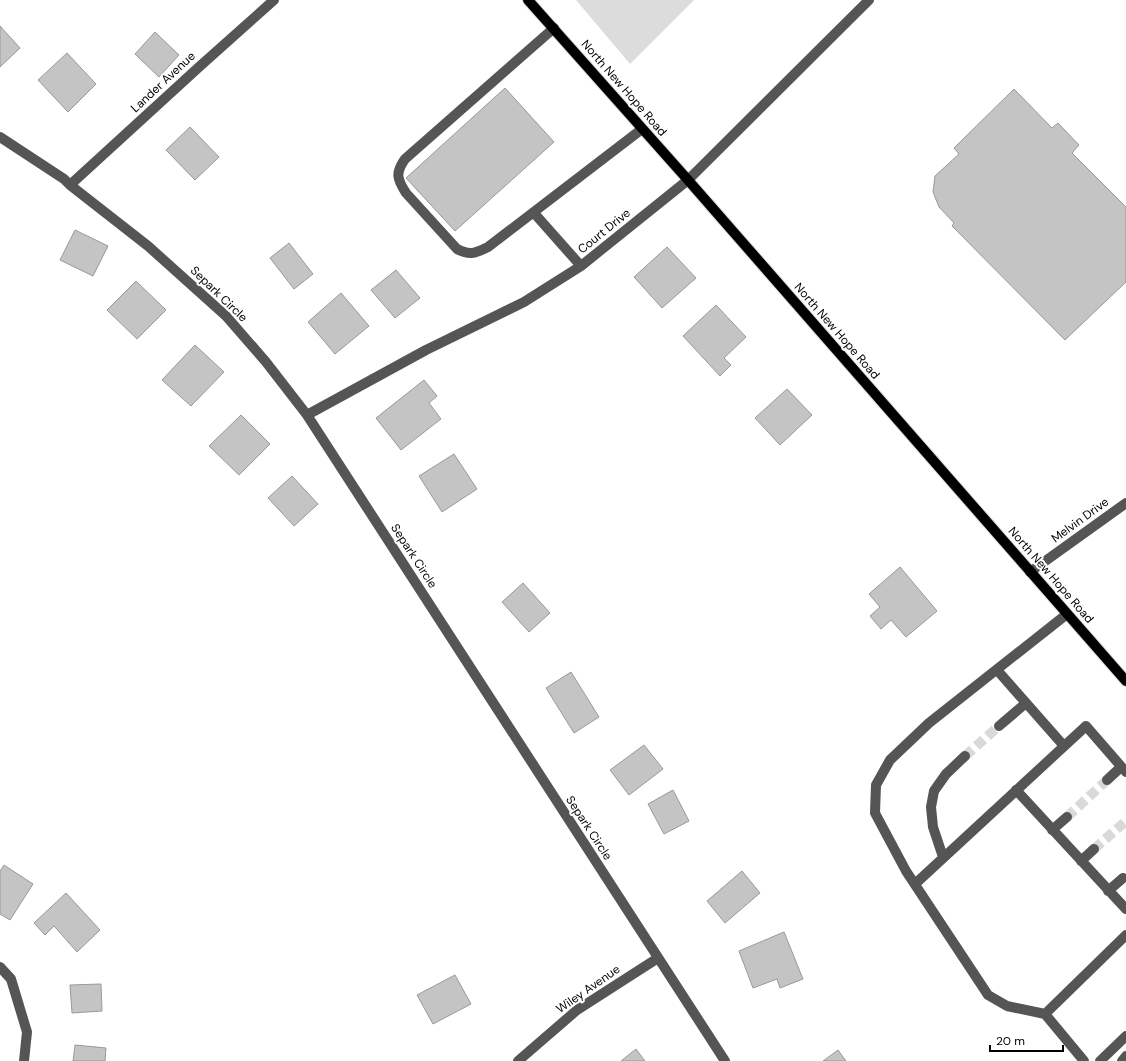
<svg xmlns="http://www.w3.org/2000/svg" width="1126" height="1061" font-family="'DM Sans',sans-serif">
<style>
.green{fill:#dcdcdc}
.building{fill:#c4c4c4;stroke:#999}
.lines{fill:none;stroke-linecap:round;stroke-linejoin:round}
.minor-tunnel{stroke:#d9d9d9;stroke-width:10;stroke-dasharray:10 5;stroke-linecap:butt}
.major-casing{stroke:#dbdbdb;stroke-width:12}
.minor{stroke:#555;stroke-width:10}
.major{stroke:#000;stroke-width:10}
.labels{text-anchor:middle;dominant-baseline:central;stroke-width:4;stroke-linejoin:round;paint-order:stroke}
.street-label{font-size:12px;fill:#000;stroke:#fff}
</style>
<rect width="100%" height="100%" fill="#fff"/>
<path class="green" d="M576,0h118l-64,64z"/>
<path class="building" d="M0,26l20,22 -20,19z
M155,32l24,23 -20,22 -24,-23z
M67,53l29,31 -28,28 -30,-32z
M505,88l49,54 -99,89 -49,-53z
M1014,89l38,39 6,-5 21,22 -7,8 54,54v75l-61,58 -113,-114 2,-3 -15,-16 -6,-15 2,-16 24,-22 -5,-6z
M190,127l29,30 -24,23 -29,-30z
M75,230l33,16 -15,30 -33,-16z
M289,243l24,31 -19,15 -24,-31z
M667,247l29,31 -34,30 -28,-31z
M396,270l24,28 -25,20 -24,-28z
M136,281l30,29 -29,29 -30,-29z
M341,293l28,33 -34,28 -27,-32z
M716,305l30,32 -22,21 7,7 -11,11 -37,-40z
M195,345l29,27 -33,34 -29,-26z
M424,380l13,16 -8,7 12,16 -40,31 -25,-32z
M787,389l25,26 -32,30 -25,-27z
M241,415l29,29 -31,31 -30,-29z
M454,454l23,35 -35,23 -23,-36z
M292,476l26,28 -24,22 -26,-28z
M900,567l37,44 -31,26 -15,-17 -10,9 -11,-13 10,-9 -11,-13z
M523,583l27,30 -21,19 -27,-30z
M571,672l28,45 -25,16 -28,-45z
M644,745l19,24 -34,26 -19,-25z
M673,790l16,31 -25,13 -16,-30z
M4,865l29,19 -23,36 -10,-6v-43z
M742,871l18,22 -35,30 -18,-22z
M66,893l34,37 -23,22 -23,-26 -9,9 -11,-12z
M784,932l19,47 -23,9 -3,-9 -24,9 -14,-37z
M455,975l16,29 -38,20 -16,-29z
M101,984l1,27 -30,2 -2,-28z
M75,1045l31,3 -1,13h-32z
M636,1049l9,12h-24z
M838,1050l8,11h-23z"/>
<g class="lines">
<path class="minor-tunnel" d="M965,756l34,-30
M1067,817l40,-37
M1094,849l32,-28"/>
<g class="major-casing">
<path id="major" d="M528,0l160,180 438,501"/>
</g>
<path class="minor" d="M554,28l-149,131c-10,14 -8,20 1,34l51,56c13,7 19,4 31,-2l154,-118
M0,137l64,42 6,6 78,61 78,70 40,46 41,53 418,646
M70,185l129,-118 75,-67
M534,213l47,53
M307,415l119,-65 98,-48 57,-36 107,-86 181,-180
M1030,572l96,-69
M997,670l67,76
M999,726l27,-23
M1107,780l14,-13
M1016,790l110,119
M1052,830l15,-13
M943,857l-10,-30 -2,-20 3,-16 12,-17 19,-18
M1081,861l13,-12
M915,884l171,-158 40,46
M1108,891l15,-13
M0,967l11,12 16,53 -3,29
M1045,1014l-38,-8 -19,-11 -82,-124 -31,-58 1,-28 14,-25 39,-37 138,-109
M518,1061l59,-51 81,-52
M1084,1061l-39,-47 81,-79
M1100,1061l26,-25
M1122,1061l4,-5"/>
<use href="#major" class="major"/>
</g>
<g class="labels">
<g class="street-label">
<text transform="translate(163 82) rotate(-43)">Lander Avenue</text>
<text transform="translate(624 88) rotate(49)">North New Hope Road</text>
<text transform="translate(604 231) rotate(-39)">Court Drive</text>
<text transform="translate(219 294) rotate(44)">Separk Circle</text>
<text transform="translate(837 331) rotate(49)">North New Hope Road</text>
<text transform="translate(1080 520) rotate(-36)">Melvin Drive</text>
<text transform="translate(414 556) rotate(57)">Separk Circle</text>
<text transform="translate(1051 575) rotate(49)">North New Hope Road</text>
<text transform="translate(589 828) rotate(57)">Separk Circle</text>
<text transform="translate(588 989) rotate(-35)">Wiley Avenue</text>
</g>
</g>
<path d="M990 1045v6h73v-6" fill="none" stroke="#000000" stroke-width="2"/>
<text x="996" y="1045" font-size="12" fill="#000000" stroke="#ffffff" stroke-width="3" paint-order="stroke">20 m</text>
</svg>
